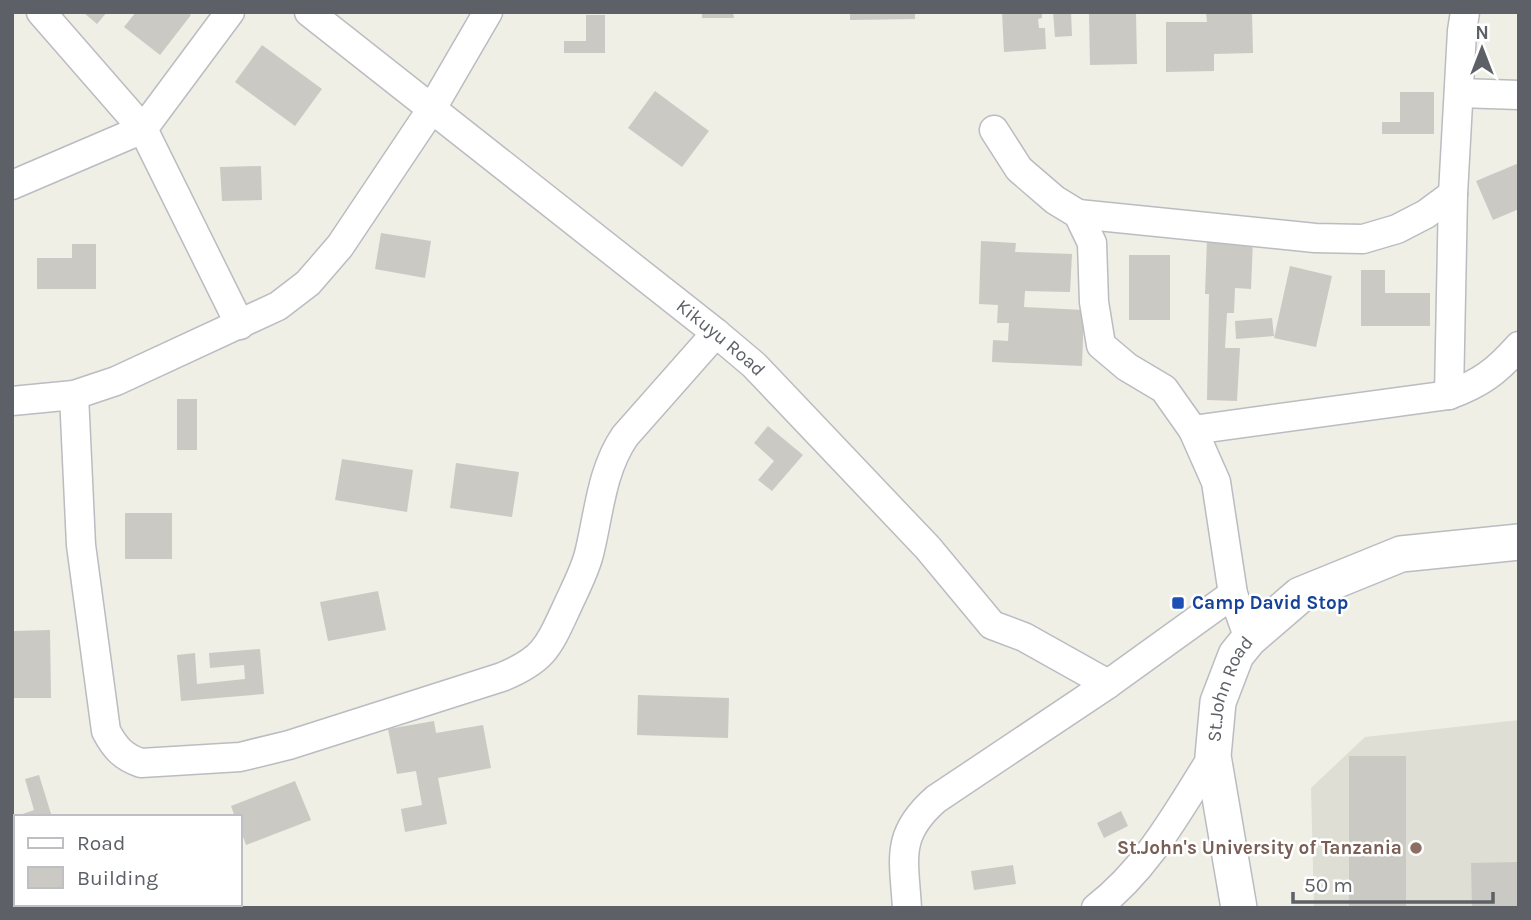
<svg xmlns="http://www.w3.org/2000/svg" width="1531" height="920" font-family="Karla,sans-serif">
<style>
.education{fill:#dfded4}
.building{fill:#cac9c3}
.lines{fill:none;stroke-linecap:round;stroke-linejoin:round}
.minor-casing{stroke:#babcc1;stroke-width:31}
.tertiary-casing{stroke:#babcc1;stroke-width:38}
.minor{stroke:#fff;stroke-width:28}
.tertiary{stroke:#fff;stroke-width:35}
.transit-dot{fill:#1a4fb4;stroke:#fff;stroke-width:2.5}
.education-dot{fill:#8d6e63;stroke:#fff;stroke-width:2.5}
.labels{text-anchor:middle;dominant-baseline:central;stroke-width:5;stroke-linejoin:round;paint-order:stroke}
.street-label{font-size:19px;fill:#5d6066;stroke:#fff}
.transit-label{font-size:19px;font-weight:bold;fill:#164399;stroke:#fff;text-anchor:start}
.education-label{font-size:19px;font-weight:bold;fill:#785e54;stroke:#fff;text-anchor:end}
</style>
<rect width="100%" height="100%" fill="#efefe6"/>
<path class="education" d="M1519,720v188h-205l-3,-120 54,-51z"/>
<path class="building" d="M83,12h24l-10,12z
M136,12h51l4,3 -31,40 -36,-28z
M702,12h31l1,6h-32z
M850,12h65v7l-65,1z
M1002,12h40v6l-4,1 1,9h6l1,21 -42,3z
M1053,12h18l1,24 -17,1z
M1089,12h47l1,52 -47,1z
M1206,12h46l1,41 -39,1v17l-48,1v-50h41z
M586,15h19v38h-41v-12h22z
M262,45l60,44 -27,37 -60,-44z
M655,91l54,40 -27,36 -54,-39z
M1400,92h34v42h-52v-12h18z
M1519,163v46l-26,11 -17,-39z
M261,166l1,34 -40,1 -2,-34z
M381,233l50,8 -6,37 -50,-9z
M1207,239l46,1 -2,49 -16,-1 -1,25h-7l-2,35h15l-3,53 -30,-1 2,-106h-4z
M981,241l35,2 -1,9 57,2 -2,38 -45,-1 -1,16 60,3 -2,56 -90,-4 1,-22 15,1 1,-18h-12l1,-18 -19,-1z
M72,244h24v45h-59v-31h35z
M1129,255h41v65h-41z
M1290,266l42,10 -16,71 -42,-9z
M1361,270h24v23h45v33h-69z
M1272,318l2,18 -38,3 -1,-18z
M177,399h20v51h-20z
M768,426l35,29 -31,36 -14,-11 16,-19 -20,-18z
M342,459l71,11 -6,42 -72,-12z
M456,463l63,9 -7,45 -62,-9z
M125,513h47v46h-47z
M378,591l8,39 -58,11 -8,-39z
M50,630l1,68h-38l-1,-67z
M260,649l4,45 -83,7 -4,-46 18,-2 2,31 48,-5 -1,-14 -34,3 -1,-15z
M638,695l91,3 -1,40 -91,-3z
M434,721l2,12 47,-8 8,43 -53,10 9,46 -42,8 -4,-23 21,-4 -6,-34 -19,3 -9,-45z
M1349,756h57v152h-57z
M39,775l13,42h-38l20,-7 -9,-31z
M295,781l16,39 -65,25 -6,-17v-11h-5l-4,-11z
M1121,811l7,15 -24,12 -7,-15z
M1519,862v46h-47l-1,-45z
M1013,865l3,19 -42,6 -3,-19z"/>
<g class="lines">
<g class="minor-casing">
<g id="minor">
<path d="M41,12l102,117 97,196"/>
<path id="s1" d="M309,12l407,321 38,32 174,183 64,77 32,12 84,47"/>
<path d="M1459,93l60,2"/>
<path d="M994,130l25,39 36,31 23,14 14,29 2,59 7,43 26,22 37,22 29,41 23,52 17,112 16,45"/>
<path d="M12,185l131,-56 87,-117"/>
<path d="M1078,214l237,24 48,1 34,-10 29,-15 27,-20"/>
<path d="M74,395l7,150 25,186c9,17 17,26 35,32l99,-6 49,-12 213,-68c41,-17 46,-29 64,-68 8,-18 18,-36 23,-55 10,-40 12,-83 36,-118l91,-103"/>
<path d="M1449,395l4,-201 9,-163 3,-19"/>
<path d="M12,401l62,-6 42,-14 162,-75 30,-23 32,-37 91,-136 57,-98"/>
<path d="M1193,430l256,-35c32,-12 47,-23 70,-49"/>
<path d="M907,908c-3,-50 -12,-73 29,-109l172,-115 125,-90"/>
<path d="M1096,908c52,-40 82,-97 117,-152"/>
</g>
</g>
<g class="tertiary-casing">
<g id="tertiary">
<path id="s2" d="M1239,908l-26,-152 5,-54 18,-47 13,-16 51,-44 101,-41 118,-12"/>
</g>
</g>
<use href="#minor" class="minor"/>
<use href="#tertiary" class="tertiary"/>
</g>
<rect class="transit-dot" x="1171" y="596" width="14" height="14" rx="3.5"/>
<circle class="education-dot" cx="1416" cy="848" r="7"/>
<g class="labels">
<g class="street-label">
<text stroke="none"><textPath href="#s1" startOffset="525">Kikuyu Road</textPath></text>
<text stroke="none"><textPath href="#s2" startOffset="224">St.John Road</textPath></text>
</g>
<g class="transit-label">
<text x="1192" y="603">Camp David Stop</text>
</g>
<g class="education-label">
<text x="1402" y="848">St.John's University of Tanzania</text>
</g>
</g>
<rect width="1531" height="920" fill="none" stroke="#5d6066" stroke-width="28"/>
<rect x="14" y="815" width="228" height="91" fill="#ffffff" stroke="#bebfc2" stroke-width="2"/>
<rect x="28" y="838" width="35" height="10" fill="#ffffff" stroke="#bebfc2" stroke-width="2"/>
<text x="77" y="850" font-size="21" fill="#5d6066">Road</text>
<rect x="28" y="867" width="35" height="21" fill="#cac9c3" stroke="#bebfc2" stroke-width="2"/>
<text x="77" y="885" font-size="21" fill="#5d6066">Building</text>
<g transform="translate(1482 49)" stroke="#ffffff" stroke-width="5" paint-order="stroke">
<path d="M0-5L12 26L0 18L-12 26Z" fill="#5d6066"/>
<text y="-10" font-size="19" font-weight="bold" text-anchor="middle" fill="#5d6066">N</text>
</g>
<path d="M1293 892v10h200v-10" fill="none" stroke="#5d6066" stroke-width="3.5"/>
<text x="1304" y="892" font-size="21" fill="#5d6066" stroke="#ffffff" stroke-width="5" paint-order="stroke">50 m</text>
</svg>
